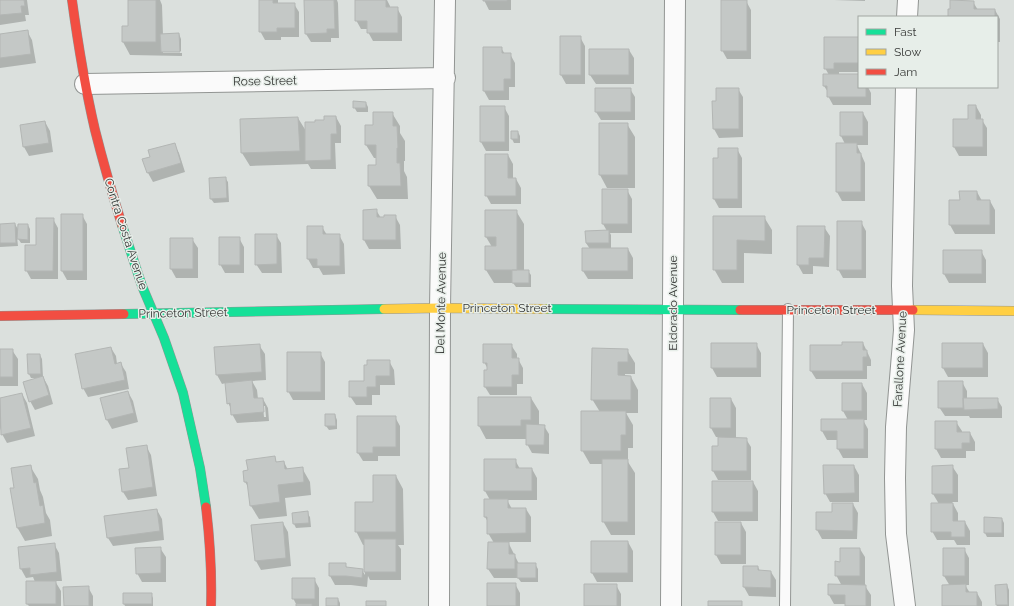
<svg xmlns="http://www.w3.org/2000/svg" width="1014" height="606" font-family="Raleway,sans-serif">
<style>
.shadow{fill:#0003;fill-rule:evenodd}
.building{fill:#c4c8c6;stroke:#b3b6b4}
.lines{fill:none;stroke-linecap:round;stroke-linejoin:round}
.lane-casing{stroke:#929593;stroke-width:12}
.street-casing{stroke:#929593;stroke-width:22}
.fast-casing{stroke:#929593;stroke-width:10}
.slow-casing{stroke:#929593;stroke-width:10}
.jam-casing{stroke:#929593;stroke-width:10}
.lane{stroke:#fafafa;stroke-width:10}
.street{stroke:#fafafa;stroke-width:20}
.fast{stroke:#16e098;stroke-width:9}
.slow{stroke:#ffcf43;stroke-width:9}
.jam{stroke:#f24e42;stroke-width:9}
.labels{text-anchor:middle;dominant-baseline:central;stroke-width:3;stroke-linejoin:round;paint-order:stroke}
.street-label{font-size:12px;fill:#373937;stroke:#e7eee9}
</style>
<rect width="100%" height="100%" fill="#dbe0dd"/>
<path class="shadow" d="M0,0h27l2,15h-4l1,6 -26,4z
M129,0h31l2,5 1,30 16,-1 2,5v12h-18v2h19v3l-52,-1 -7,-13 6,-15z
M260,0h18v4h16l5,8v25h-18v3h-16l-5,-9z
M305,0h32l1,3 1,35h-8v4h-20l-5,-8z
M356,0h31l3,6v2h7l5,9v24h-29l-5,-9v-3h-7l-5,-9z
M484,0h27v10h-22z
M720,0h23l3,1 5,9v49h-24l-5,-9v-50z
M833,0h32v1l-31,-1z
M973,2l5,8h17l5,9v23h-3v-25h-48z
M27,31l5,9 4,23 -36,5v-33z
M580,37l5,9v38h-19l-5,-9z
M859,38v34h-20v3h20v12h9l3,6v12h-38l-5,-9v-4l-4,-6v-11h5l-4,-7z
M501,48l4,6h5l5,9v24h-6v13h-20l-5,-9z
M629,50l5,8v26h-38l-6,-9z
M630,89l5,8v23h-34l-5,-8z
M738,89l5,8v40l-24,1 -5,-9 3,-27z
M366,103l2,4v5h-11l-3,-5z
M976,106l5,9v5h1l5,8v28h-28l-5,-9z
M504,107l5,9v35h-23l-5,-9z
M392,113l8,13v7l5,8v20h-1v10l3,6 1,22h-31l-8,-13v-20h8v-8h-3l-8,-13 8,-19z
M863,113l5,9v23h-11l8,18v38h-23l-5,-9 8,-48 -4,-8z
M336,117l5,9v17h-6l1,26h-25l-3,-5 -58,2 -8,-13 -1,-33 57,-2 8,13z
M45,122l5,9 3,21 -24,4 -5,-9 -3,-21z
M627,124l8,13v51h-28l-7,-13z
M518,132l2,4v7h-6l-2,-4z
M174,144l5,9 6,19 -32,10 -5,-9 3,-16z
M737,149l5,9v50h-23l-5,-9 5,-40z
M508,155l5,9v15h3l5,9v16h-30l-5,-9z
M225,178l3,4 1,20 -15,1 -3,-4 -1,-20z
M627,190l5,9v34h-22l1,2v14h17l5,9v21h-45l-5,-8 7,-22 -4,-6v-11l21,-1 -4,-7z
M977,192l5,9h8l5,9v24h-40l-5,-9v-24h11z
M376,210l5,8 14,-2 5,9 1,24h-32l-5,-9v-29z
M516,211l8,13v47h4l3,4v12h-15l-3,-4h-19l-8,-13 6,-23 -6,-10z
M82,215l5,9v56h-20l-5,-9z
M714,217h50l8,13v24l-28,-1v30h-22l-8,-14z
M53,219l5,9v51h-27l-5,-9 11,-24z
M861,222l5,9v47h-23l-5,-9z
M15,224l4,7 9,-6 2,4v14h-9l-4,-6 1,9 -18,1v-22z
M308,227h14l5,8h12l5,9 1,30 -22,1 -4,-7h-6l-5,-9z
M824,227l6,9 -1,31 -16,-1v8h-10l-5,-9z
M276,235l5,8 1,30h-20l-6,-9z
M239,238l5,9v26h-19l-5,-9z
M192,239l6,9v30h-22l-5,-9z
M944,251h37l5,9v23h-37l-5,-9z
M863,343l8,17v6h-4v13h-51l-5,-8 32,-25z
M712,344h44l5,9v24h-44l-5,-9z
M983,344l5,9v24h-40l-5,-9z
M259,345l6,9 1,26 -14,1 5,9 1,9h5l5,9 1,13 -32,2 -5,-9v-4l-4,-7 -2,-20 -4,1 -5,-9zM263,406h2l1,11h-2z
M511,345l6,9v5h1l5,9v16h-6v11h-27l-5,-8 3,-18 -4,-7z
M111,348l5,8 1,8h4l5,8 3,17 -41,8 -5,-9z
M593,349l34,1 8,13v11h-10v3h6l7,13v23h-12l7,12v23h-5v14l7,11v62h-24l-8,-14v-57h-13l-8,-14 18,-38 -8,-13z
M0,350h12l6,9v27h-18z
M320,353l5,9v38h-32l-5,-9z
M40,355l2,4 1,18 5,9 5,18 -18,6 -5,-9 8,-23h-7l-2,-4z
M389,361l5,9 1,15h-15v10h-8v10h-16l-6,-9 15,-14z
M962,382l5,9v8h30l5,8v11h-32l-1,-2h-24l-6,-9z
M862,384l5,9v27h-4l5,9v29h-25l-5,-9v-9h-11l-5,-9 26,-11 -5,-9z
M128,392l5,9 5,21 -26,7 -5,-9z
M22,394l5,9 8,33 -28,7 -5,-9 -2,-7v-28z
M479,398h52l8,13v15h5l5,8v20l-17,-1 -5,-9v-5h-41l-7,-13z
M731,399l5,9v30l10,1 5,8v33h-33l-5,-9 6,-24v-10h-3l-5,-9z
M335,415l2,5v9l-8,1 -3,-4z
M395,417l5,9v30h-22v5h-15l-5,-8z
M956,422l6,9v2h8l5,9v9h-9v7h-25l-5,-9z
M146,446l5,9 6,41 -29,4 -5,-8 7,-23z
M274,457l3,6 7,-1 4,8 14,-2 8,14 1,13 -26,3 2,18 -28,3 -8,-13 -2,-18 -4,-6 4,-11z
M515,460l5,9h12l5,9v22h-30l5,9h14l5,8v25h-23l11,22h16l3,5v13h-17l-3,-4h-24l-6,-9 6,-26 -6,-10v-11l-3,-5 5,-17 -5,-9z
M30,466l8,13 2,11 3,7 3,16 4,7 2,16 -27,5 -8,-14 -2,-38z
M854,466l5,9v27h-29l-5,-9z
M952,466l6,9v27h-6l6,11v9h7l5,9v14h-13l-3,-5h-17l-5,-9 7,-27 -6,-10z
M396,476l7,13 1,56h-6l3,4v31h-31l-2,-4 -1,11 -16,-2h-16l-5,-9 15,-12 2,4 15,2 3,5v-30h-2l-7,-14 18,-28z
M713,482h40l5,9v30h-40l-5,-9z
M853,504l5,9 -1,26h-35l-5,-9v-17h16z
M157,510l5,9 2,21 -51,6 -5,-8z
M307,513l3,4 1,10 -15,1 -2,-4z
M1002,519l2,4v14h-17l-2,-4z
M283,523l5,9 3,34 -30,4 -5,-9z
M741,523l5,9v32h-25l-5,-9z
M592,542h36l5,9v31h-36l-5,-9z
M54,544l5,9 3,28h-7l6,10v15h-32l-2,-2 8,-22 -2,-5 -7,1 -5,-9z
M160,548l6,9v25h-24l-5,-9z
M860,549l5,8v29l6,9v11h-25v-2h-12l-5,-9 13,-9 -6,-11 5,-12z
M964,549l5,9v27h-4l5,8h7l5,9v4h-39l7,-20 -6,-10z
M758,567l2,4 11,1 5,8v17l-27,-1 -5,-9z
M314,579l5,9v18h-22l-4,-8z
M515,584l5,9v13h-32z
M616,585l5,9v12h-36z
M1007,585l2,5v16h-12v-2z
M88,587l5,9v10h-28z
M124,594h27l2,4v8h-28l-1,-2z
M338,599l2,4v3h-13z"/>
<path class="building" d="M0,0h24l1,6h-4l1,7 -22,2z
M128,0h28v42h-34v-16h6z
M259,0h14v3h22v25h-18v4h-18z
M304,0h30l1,29h-8v4l-22,1z
M355,0h31v7h12v26h-31v-12h-12z
M483,0h24v1h-24z
M721,0h26v51h-26z
M950,0l24,1v8h21v8h-47v-8h2z
M28,30l3,24 -31,4v-24z
M179,33l1,19h-19l-1,-18z
M560,36h21v39h-21z
M824,37h35v26h-25v6h-10z
M483,47h19v6h9v26h-7v12h-21z
M589,49h40v26h-40z
M823,74h36v13h7v10h-39v-11h-4z
M595,88h36v24h-36z
M716,88h23v41h-26l-1,-28h4z
M353,101l13,1v6h-13z
M968,105h8v14h7v28h-30v-28h15z
M480,106h25v36h-25z
M373,112h20v14h4l1,22h-1v15h3l1,23h-33v-21h8v-20h-11v-20h8z
M840,112h23v24h-23z
M324,116h12l1,18h-6v26l-26,1v-39h10v-2h9z
M298,117l2,34 -59,2 -1,-34z
M45,121l4,22 -26,4 -3,-22z
M599,123h29v52h-29z
M511,131h7v8h-7z
M175,143l6,20 -34,10 -5,-14 8,-2 -2,-7z
M836,143h21v10h4v39h-25z
M718,148h20v51h-25v-41h5z
M485,154h23v24h8v18h-31z
M226,177l1,21 -17,1 -1,-21z
M602,189h26v35h-26z
M959,191h18v9h13v25h-41v-25h11z
M377,209v8h7v-2h12v25h-33v-30z
M485,210h32v60h-32v-24h11v-9h-11z
M61,214h22v57h-22z
M713,216h52v25l-28,-1v30h-24z
M36,218h18l-1,53h-28v-26h11z
M837,221h25v49h-25z
M15,223l1,20h-16v-19z
M18,224h10v16l-11,-1z
M307,226h16v8h17v32h-23v-7h-10z
M797,226h28l-1,32h-15v7h-12z
M609,230v13h-23l-1,-12z
M255,234h22v30l-22,1z
M219,237h21v28h-21z
M170,238h23v31h-23z
M582,248h46v23h-46z
M943,250h39v24h-39z
M512,270h17v13h-17z
M842,342h21v8h4v7h-4v14h-53v-26h32z
M711,343h46v25h-46z
M942,343h41v25h-41z
M260,344l2,28 -46,3 -2,-28z
M483,344h29v14h7v17h-7v12h-28v-17h3v-7h-4z
M111,347l4,17 6,-2 4,18 -43,9 -7,-35z
M592,348l36,1v13h-10v13l13,1v24h-40z
M0,349h13v28h-13z
M287,352h34v40h-34z
M27,354h13l1,20h-13z
M367,360h23v16h-14v11h-9v10h-18v-16h15v-16h3z
M43,376l6,19 -20,7 -6,-20z
M252,380l2,18h9l1,14 -33,3 -1,-12 -3,1 -2,-21z
M938,381h25v27h-25z
M842,383h20v28h-20z
M128,391l6,22 -28,7 -6,-22z
M22,393l9,35 -30,7 -1,-37z
M478,397h53v23h-10v6h-43z
M710,398h21v30h-21z
M963,398h35v11l-34,1z
M581,411h45v24h-5v16h-40z
M325,414h10l1,12h-11z
M357,416h39v31h-23v6h-16z
M821,419h43v30h-27v-18h-16z
M935,421h22v11h13v11h-8v6h-27z
M526,424l19,1 -1,20h-18z
M718,437l29,1v33h-35v-25h6z
M147,445l6,42 -31,5 -3,-23 10,-1 -3,-20z
M275,456l1,6 8,-1 1,8 18,-2 1,15 -26,3 2,17 -30,4 -3,-24h-3l-1,-11 5,-1 -2,-10z
M484,459h32v9h16v23h-48z
M602,459h26v63h-26z
M31,465l3,18 2,-1 4,24 3,-1 2,18 -28,5 -7,-40h4l-3,-20z
M823,465h31l1,28 -31,1z
M953,465v29h-21v-28z
M373,475h23v57h-41v-30h18z
M712,481h41v31h-41z
M484,499h24v9h18v25l-39,1v-17h-3z
M832,503h21v28l-37,-1v-18h16z
M931,503h22v18h12v16h-14v-5h-20z
M157,509l3,22 -53,7 -3,-22z
M308,511l1,12 -16,1 -1,-11z
M984,517l18,1v15h-18z
M283,522l3,36 -31,3 -4,-36z
M715,522h26v33h-26z
M364,539h32v33h-32z
M591,541h37v32h-37z
M488,542h21v12h6v15h-28z
M55,543l2,29 -27,3v-7l-10,1 -2,-22z
M161,547v26l-25,1 -1,-26z
M840,548h20v28h-25v-15l5,1z
M943,548h22v28h-22z
M329,563h17v4l17,2 -1,9 -16,-2h-17z
M517,563h19v15h-19z
M743,566h15v4l13,1v17l-28,-1z
M292,578h23v21h-23z
M26,581h30v23h-30z
M487,583h29v23h-29z
M584,584h33v22h-33z
M828,584l38,1v21h-21v-11h-17z
M966,584v8h11v14h-35v-21z
M1007,584l1,21h-12l-1,-20z
M89,586v20h-25l-1,-19z
M123,593h29v11h-29z
M326,598h12v8h-12z
M366,601h20v5h-20z
M708,601h34v5h-34z
M296,604h16v2h-16z"/>
<g class="lines">
<g class="lane-casing">
<path id="lane" d="M785,606l3,-297"/>
</g>
<g class="street-casing">
<path id="street" d="M907,17l1,-17
M85,84l360,-6
M439,606l1,-298 5,-308
M671,606l4,-606
M905,606l-9,-72 -1,-56 1,-51 8,-97 -2,-44 4,-199"/>
</g>
<g class="fast-casing">
<path id="fast" d="M122,225l20,61 22,52 19,55 17,75 6,39
M547,309l193,1
M124,314l260,-5"/>
</g>
<g class="slow-casing">
<path id="slow" d="M384,309l56,-1 107,1
M913,310l101,1"/>
</g>
<g class="jam-casing">
<path id="jam" d="M72,0c6,44 13,87 23,130 8,32 17,63 27,95
M740,310h173
M0,316l124,-2
M206,507c4,34 6,65 5,99"/>
</g>
<use href="#lane" class="lane"/>
<use href="#street" class="street"/>
<use href="#fast" class="fast"/>
<use href="#slow" class="slow"/>
<use href="#jam" class="jam"/>
</g>
<g class="labels">
<g class="street-label">
<text transform="translate(265 81) rotate(-1)">Rose Street</text>
<text transform="translate(126 234) rotate(72)">Contra Costa Avenue</text>
<text transform="translate(441 303) rotate(-89)">Del Monte Avenue</text>
<text transform="translate(673 303) rotate(-90)">Eldorado Avenue</text>
<text x="507" y="308">Princeton Street</text>
<text x="831" y="310">Princeton Street</text>
<text transform="translate(183 313) rotate(-1)">Princeton Street</text>
<text transform="translate(900 359) rotate(-87)">Farallone Avenue</text>
</g>
</g>
<rect x="858" y="16" width="140" height="72" fill="#e7eee9" stroke="#a1a6a2"/>
<rect x="866" y="29" width="20" height="6" fill="#16e098" stroke="#a1a6a2"/>
<text x="894" y="36" font-size="12" fill="#373937">Fast</text>
<rect x="866" y="49" width="20" height="6" fill="#ffcf43" stroke="#a1a6a2"/>
<text x="894" y="56" font-size="12" fill="#373937">Slow</text>
<rect x="866" y="69" width="20" height="6" fill="#f24e42" stroke="#a1a6a2"/>
<text x="894" y="76" font-size="12" fill="#373937">Jam</text>
</svg>
